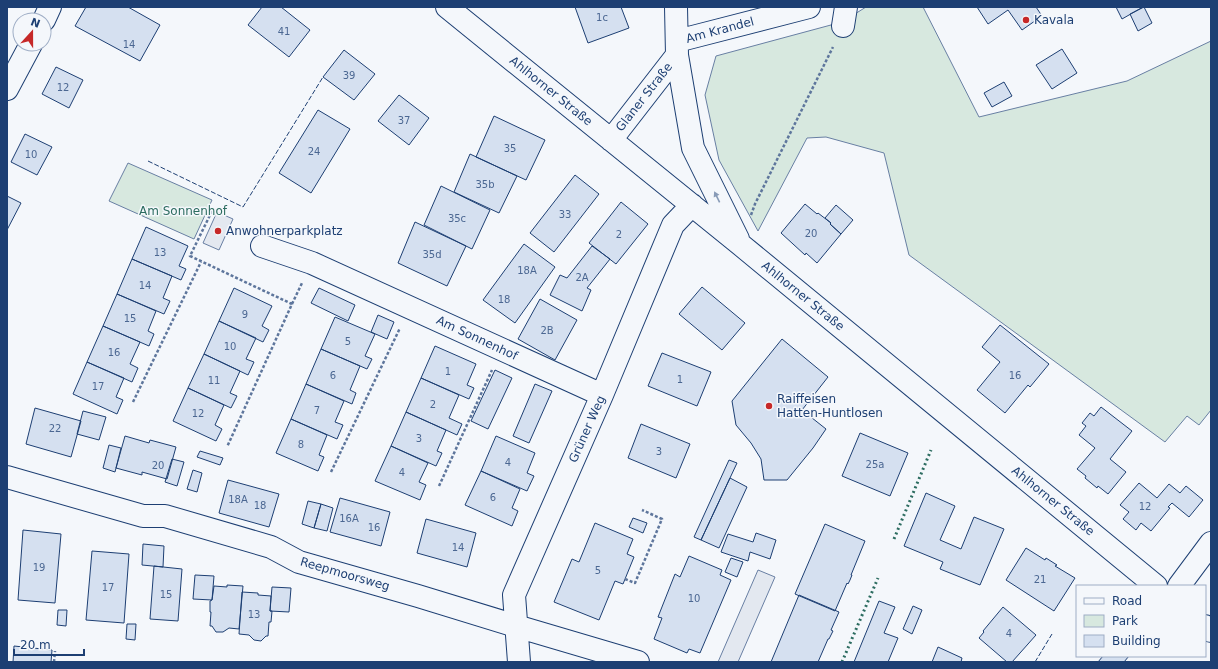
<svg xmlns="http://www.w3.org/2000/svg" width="1218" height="669" font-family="'DejaVu Sans',sans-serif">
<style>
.green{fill:#d7e8df;stroke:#687fa3}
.parking{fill:#e3e8f0;stroke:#687fa3}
.building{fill:#d5e0f0;stroke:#1d3f73}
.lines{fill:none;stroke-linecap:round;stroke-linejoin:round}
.minor-casing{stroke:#1d3f73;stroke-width:24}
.path{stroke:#5e769c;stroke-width:2.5;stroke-dasharray:3 2;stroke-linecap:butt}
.minor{stroke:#f4f7fb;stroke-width:22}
.hedge{stroke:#2c6c60;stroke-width:3;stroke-dasharray:2 3;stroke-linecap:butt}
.fence{stroke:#1d3f73;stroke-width:1;stroke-dasharray:5 2;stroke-linecap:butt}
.oneway{fill:#889bb7}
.poi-dot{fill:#c62828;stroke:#f4f7fb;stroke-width:1.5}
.labels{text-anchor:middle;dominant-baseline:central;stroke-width:3;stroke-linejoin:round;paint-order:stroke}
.number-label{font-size:10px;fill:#4b6792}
.poi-label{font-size:12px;fill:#1d3f73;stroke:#f4f7fb;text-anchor:start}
.street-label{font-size:12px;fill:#1d3f73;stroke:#f4f7fb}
.park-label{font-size:12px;fill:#2c6c60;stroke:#f4f7fb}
</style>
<rect width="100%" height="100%" fill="#f4f7fb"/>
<path class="green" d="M866,7h57l56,110 148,-36 84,-40v369l-12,15 -12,-9 -22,26 -256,-187 -25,-102 -58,-16 -19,1 -49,93 -39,-71 -14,-65 11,-39 126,-34z
M128,163l84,37 -18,39 -85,-38z"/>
<path class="parking" d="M217,212l16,7 -14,31 -16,-7z
M758,570l17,7 -37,85h-20z"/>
<path class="building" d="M86,7h42l32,18 -20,36 -65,-35z
M262,7h19l29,23 -21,27 -41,-32z
M575,7h46l8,21 -41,15z
M977,7h59l6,9 -20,14 -14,-20 -20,14z
M1116,7h27l-21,12z
M1144,7l8,16 -14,8 -8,-17z
M1062,49l15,24 -25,16 -16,-24z
M344,50l31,24 -21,26 -31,-23z
M56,67l27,13 -14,28 -27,-14z
M1004,82l8,14 -20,11 -8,-14z
M399,95l30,23 -20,27 -31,-24z
M318,110l32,19 -39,64 -32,-20z
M494,116l51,24 -19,40 -50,-23z
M25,134l27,13 -15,28 -26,-13z
M470,154l47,22 -18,37 -45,-21z
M575,175l24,19 -45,58 -24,-19z
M441,186l49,24 -18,39 -48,-24z
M7,196l14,7 -14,27z
M621,202l27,22 -32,40 -27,-21z
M805,204l12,10 1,-1 13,10 -1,1 11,10 -24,29 -11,-10 -1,2 -24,-22z
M836,205l17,15 -12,14 -11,-10 1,-1 -6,-5z
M415,222l51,24 -19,40 -49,-23z
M146,227l42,19 -9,20 7,3 -5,11 -49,-21z
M524,244l31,23 -40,56 -32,-23z
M592,246l18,13 -23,29 4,2 -9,21 -32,-16 10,-20 7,3z
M132,259l40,17 -9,22 7,3 -6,13 -47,-20z
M702,287l43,36 -23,27 -43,-36z
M234,288l38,18 -10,20 7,4 -6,12 -44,-21z
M319,288l36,17 -7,16 -37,-18z
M117,294l39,17 -8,20 6,3 -5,12 -46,-20z
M540,299l37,21 -22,40 -37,-21z
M378,315l16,7 -7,17 -16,-7z
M335,317l40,17 -10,22 7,3 -5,10 -46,-20z
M219,321l37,17 -10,21 8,3 -6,13 -44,-21z
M1000,325l49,39 -19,23 -2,-2 -23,28 -28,-23 23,-28 -18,-15z
M103,326l37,16 -10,22 8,4 -6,14 -45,-20z
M782,339l46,38 -26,33 24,19 -13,19 -26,32h-23l-3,-21 -10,-16 -15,-18 -4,-24z
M435,346l41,18 -9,21 7,3 -5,11 -48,-21z
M321,349l39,17 -10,24 6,3 -4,11 -46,-20z
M662,353l49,19 -14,34 -49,-20z
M204,354l36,17 -10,22 7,3 -6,12 -43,-20z
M87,362l37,16 -8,19 7,3 -6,14 -44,-20z
M495,370l17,8 -24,51 -17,-8z
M421,378l38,17 -10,23 13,6 -5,11 -51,-23z
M306,384l38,17 -9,21 8,3 -6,14 -46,-20z
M535,384l17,7 -23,52 -16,-7z
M188,388l36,17 -9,20 7,4 -6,12 -43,-20z
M1101,407l31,24 -22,28 16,13 -18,22 -10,-8 -1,2 -12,-10 1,-2 -9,-7 18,-21 -16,-13 7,-9 -4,-3 8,-10 4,3z
M35,408l46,13 -10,36 -45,-13z
M83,411l23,6 -7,23 -22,-6z
M406,412l40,18 -9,21 5,2 -6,13 -45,-20z
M291,419l36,16 -8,20 5,2 -6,14 -42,-18z
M641,424l49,20 -14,34 -48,-20z
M860,433l48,20 -18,43 -48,-20z
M125,436l24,7 1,-3 26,7 -9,32 -25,-7v3l-26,-7z
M496,436l39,17 -8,20 7,3 -7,15 -46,-20z
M109,445l12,3 -6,24 -12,-4z
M391,446l37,17 -9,19 7,3 -6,15 -45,-19z
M200,451l23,7 -3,7 -23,-8z
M172,459l12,3 -7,24 -12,-4z
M729,460l8,3 -36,77 -7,-3z
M193,470l9,3 -5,19 -10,-3z
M481,471l39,18 -8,19 6,3 -6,15 -47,-21z
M730,478l17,9 -28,61 -18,-8z
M228,480l51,14 -10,33 -50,-14z
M1139,483l18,15 12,-14 11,9 6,-7 17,14 -14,17 -17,-14 -4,4 2,1 -19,23 -10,-8 -5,7 -13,-11 6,-7 -9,-7z
M926,493l29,13 -15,34 21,9 13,-32 30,12 -24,56 -40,-16 3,-7 -39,-16z
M340,498l50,14 -9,34 -51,-14z
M308,501l13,3 -7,24 -12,-4z
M321,504l12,4 -6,23 -13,-3z
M633,518l14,5 -4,10 -14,-6z
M426,519l50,14 -9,34 -50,-14z
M595,523l38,16 -6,15 7,3 -11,27 -8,-3 -16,39 -45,-18 18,-43 7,3z
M825,524l40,17 -14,34h1l-2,5 -2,4 -1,-1 -12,28 -40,-17z
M23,530l38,4 -6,69 -37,-3z
M756,533l20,7 -6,19 -20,-7 -2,9 -27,-9 7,-18 25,8z
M143,544l21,2 -1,21 -21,-2z
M1026,548l19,12 1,-2 11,7 -2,1 20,12 -21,33 -48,-31z
M92,551l37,3 -5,69 -38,-3z
M689,556l33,14 -2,5 11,5 -31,73 -11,-4 -2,4 -33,-14 8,-21 -4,-1 17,-43 5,3z
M731,558l12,4 -6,15 -12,-5z
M154,566l28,3 -4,52 -28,-2z
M195,575l19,1 -2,24 -19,-1z
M227,585l16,1 -4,43 -10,-1 -6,4h-7l-4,-6h-2l1,-14h-1v-11l2,-1 2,-14 13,1z
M272,587l19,1 -2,24 -19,-1z
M242,592l16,1v2l13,1 -1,15h2l-1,11h-2l-1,14h-2l-5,5 -7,-1 -5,-5 -10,-1z
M799,595l40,17 -8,18 2,1 -4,8h-1l-10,23h-47z
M879,601l16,6 -11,26 14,5 -10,24h-34z
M913,606l9,4 -10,24 -9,-5z
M1003,607l33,28 -24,27h-5l-28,-24 5,-6 -1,-1z
M58,610h9l-1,16 -9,-1z
M127,624h9l-1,16 -9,-1z
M14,646l38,4 -1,12h-38z
M938,647l24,11 -1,4h-29z
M1103,656h26l-5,6h-26z"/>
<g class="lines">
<g class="minor-casing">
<path id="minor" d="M447,7l294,238 415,341
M676,7l1,48 16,93 45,91
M44,20l6,-13
M843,26l3,-19
M677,41l132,-34
M7,89l24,-45
M611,140l66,-85
M262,246l50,17 290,132
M7,477l136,39h22l106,31 28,15 119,34 98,30 122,36
M1179,586l32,-43
M1205,626l6,5
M519,662l-5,-67 88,-200 71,-170 19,-20"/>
</g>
<path class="path" d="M212,211l-22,45 102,48 -65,143
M751,215l4,-11 78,-157
M292,304l10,-21
M133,402l68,-140
M331,472l69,-144
M439,486l53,-116
M625,579l10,4 27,-64 -20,-9
M54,662l1,-11"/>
<use href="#minor" class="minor"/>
<path class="hedge" d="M894,539l37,-89
M842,662l36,-84"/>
<path class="fence" d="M148,161l95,46 80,-130
M1035,662l17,-28"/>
</g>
<defs><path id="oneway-solid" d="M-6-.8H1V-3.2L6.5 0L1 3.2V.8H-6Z"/></defs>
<use class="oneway" href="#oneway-solid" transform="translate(717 197) rotate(-116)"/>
<g class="poi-dot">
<circle cx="1026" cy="20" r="4"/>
<circle cx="218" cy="231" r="4"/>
<circle cx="769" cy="406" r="4"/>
</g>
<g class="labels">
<g class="number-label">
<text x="602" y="17">1c</text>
<text x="284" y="31">41</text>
<text x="129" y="44">14</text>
<text x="349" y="75">39</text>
<text x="63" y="87">12</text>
<text x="404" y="120">37</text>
<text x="510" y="148">35</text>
<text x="314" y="151">24</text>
<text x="31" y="154">10</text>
<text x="485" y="184">35b</text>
<text x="565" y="214">33</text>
<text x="457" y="218">35c</text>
<text x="811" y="233">20</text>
<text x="619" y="234">2</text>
<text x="160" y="252">13</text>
<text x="432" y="254">35d</text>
<text x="527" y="270">18A</text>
<text x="582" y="277">2A</text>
<text x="145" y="285">14</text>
<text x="504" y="299">18</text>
<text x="245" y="314">9</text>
<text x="130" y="318">15</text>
<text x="547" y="330">2B</text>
<text x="348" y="341">5</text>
<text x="230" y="346">10</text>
<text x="114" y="352">16</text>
<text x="448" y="371">1</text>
<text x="333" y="375">6</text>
<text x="1015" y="375">16</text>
<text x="680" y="379">1</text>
<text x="214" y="380">11</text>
<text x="98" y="386">17</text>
<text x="433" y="404">2</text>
<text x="317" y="410">7</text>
<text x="198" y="413">12</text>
<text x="55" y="428">22</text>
<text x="419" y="438">3</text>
<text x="301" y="444">8</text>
<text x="659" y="451">3</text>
<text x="508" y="462">4</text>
<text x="875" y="464">25a</text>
<text x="158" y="465">20</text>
<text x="402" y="472">4</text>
<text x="493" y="497">6</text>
<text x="238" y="499">18A</text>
<text x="260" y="505">18</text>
<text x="1145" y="506">12</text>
<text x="349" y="518">16A</text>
<text x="374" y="527">16</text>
<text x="458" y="547">14</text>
<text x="39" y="567">19</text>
<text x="598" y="570">5</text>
<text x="1040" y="579">21</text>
<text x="108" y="587">17</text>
<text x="166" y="594">15</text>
<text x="694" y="598">10</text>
<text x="254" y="614">13</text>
<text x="1009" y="633">4</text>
</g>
<g class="poi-label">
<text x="1034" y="20">Kavala</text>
<text x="226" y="231">Anwohnerparkplatz</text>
<text x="777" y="399">Raiffeisen<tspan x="777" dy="14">Hatten-Huntlosen</tspan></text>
</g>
<g class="street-label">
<text transform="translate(720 30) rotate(-15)">Am Krandel</text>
<text transform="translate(551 91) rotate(39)">Ahlhorner Straße</text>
<text transform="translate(644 97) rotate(-52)">Glaner Straße</text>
<text transform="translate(803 296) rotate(39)">Ahlhorner Straße</text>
<text transform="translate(477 338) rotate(25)">Am Sonnenhof</text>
<text transform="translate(587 429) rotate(-66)">Grüner Weg</text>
<text transform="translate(1053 501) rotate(39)">Ahlhorner Straße</text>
<text transform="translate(345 574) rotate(16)">Reepmoorsweg</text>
</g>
<g class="park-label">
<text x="183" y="211">Am Sonnenhof</text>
</g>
</g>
<rect width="1218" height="669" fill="none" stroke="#1d3f73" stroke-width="16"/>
<rect x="1076" y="585" width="130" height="72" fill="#f4f7fb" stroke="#9eadc5"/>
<rect x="1084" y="598" width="20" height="6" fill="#f4f7fb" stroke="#9eadc5"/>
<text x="1112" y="605" font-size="12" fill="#1d3f73">Road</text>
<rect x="1084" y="615" width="20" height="12" fill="#d7e8df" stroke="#9eadc5"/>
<text x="1112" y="625" font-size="12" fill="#1d3f73">Park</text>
<rect x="1084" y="635" width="20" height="12" fill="#d5e0f0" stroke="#9eadc5"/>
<text x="1112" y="645" font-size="12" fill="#1d3f73">Building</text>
<g transform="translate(32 32) rotate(21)"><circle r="19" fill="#f4f7fb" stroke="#9eadc5"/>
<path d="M0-3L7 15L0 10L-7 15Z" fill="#c62828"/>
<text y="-6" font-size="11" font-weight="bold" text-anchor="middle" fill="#1d3f73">N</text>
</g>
<path d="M14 649v6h70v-6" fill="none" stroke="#1d3f73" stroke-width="2"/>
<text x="20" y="649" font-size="12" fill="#1d3f73" stroke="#f4f7fb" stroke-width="3" paint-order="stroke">20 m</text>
</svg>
